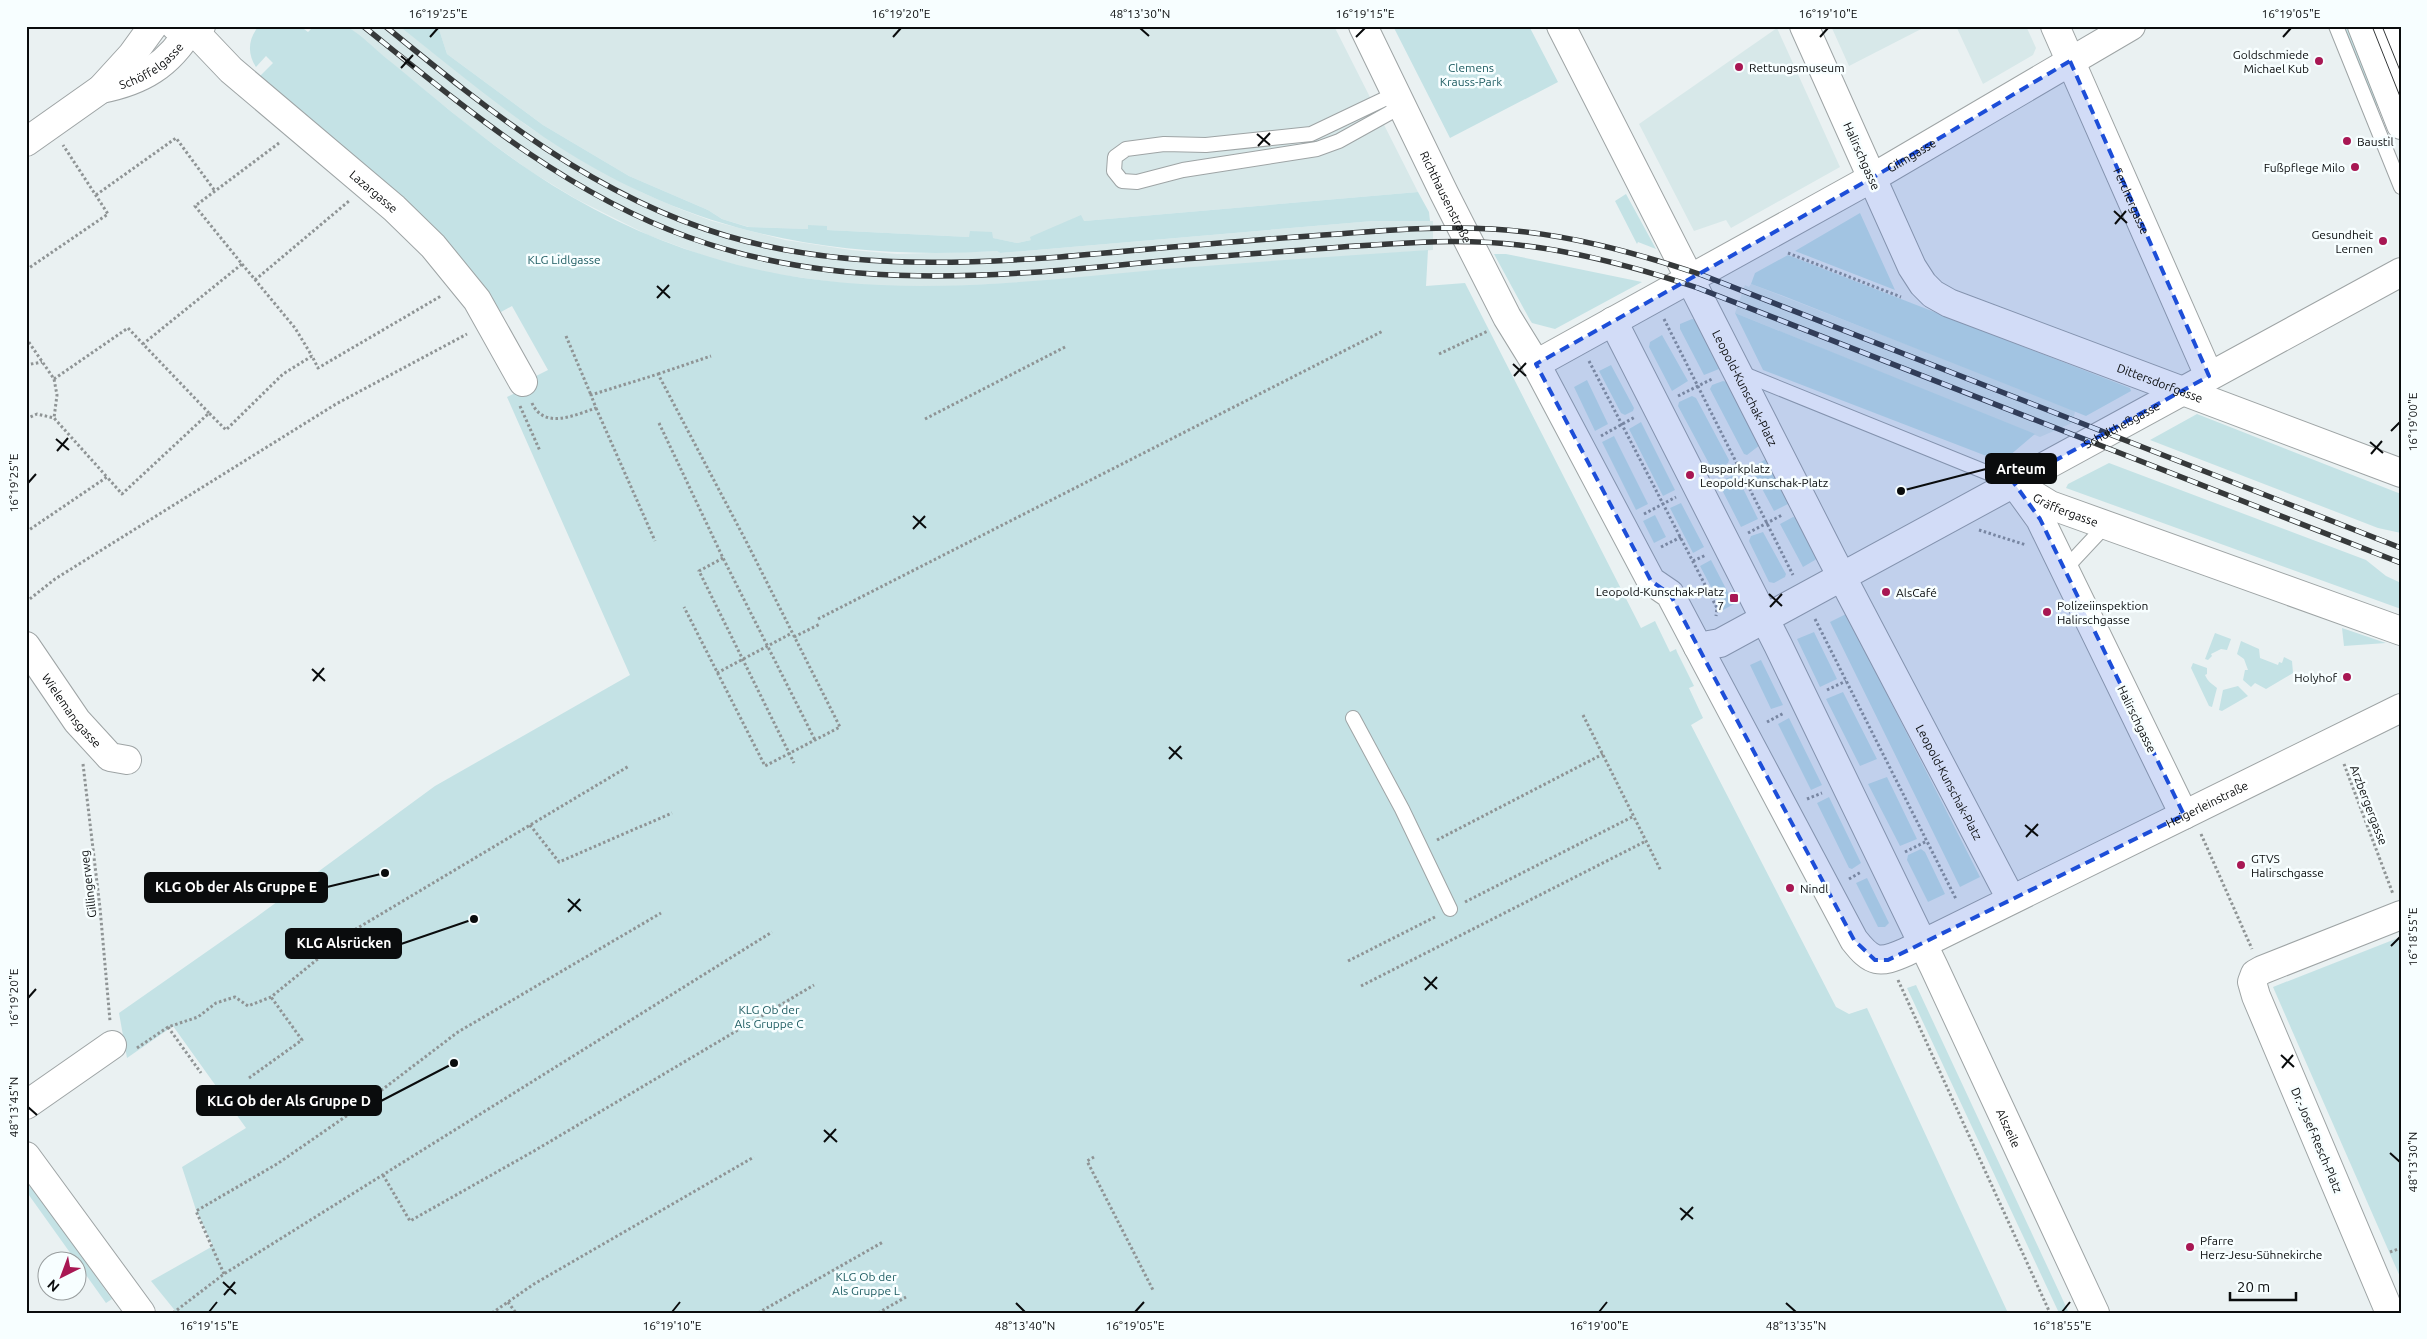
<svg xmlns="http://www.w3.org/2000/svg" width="2427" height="1339" font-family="Ubuntu,sans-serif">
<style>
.built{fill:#d7e8e9}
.green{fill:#c4e2e5}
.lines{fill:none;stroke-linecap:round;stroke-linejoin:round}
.lane-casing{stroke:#9ea4a5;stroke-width:16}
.street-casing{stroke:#9ea4a5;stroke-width:30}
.secondary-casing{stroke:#9ea4a5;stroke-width:30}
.path{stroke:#8f9495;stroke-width:3;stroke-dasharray:2.5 2.5;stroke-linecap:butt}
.lane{stroke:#fff;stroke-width:14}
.street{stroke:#fff;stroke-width:28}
.secondary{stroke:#fff;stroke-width:28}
.tram{stroke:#36393a;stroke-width:1}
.rail-casing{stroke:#36393a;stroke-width:5.5}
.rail{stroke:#f7feff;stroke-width:4;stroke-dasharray:11;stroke-linecap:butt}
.marked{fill:#1d4ed8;fill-opacity:0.2;stroke:#1d4ed8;stroke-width:4;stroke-dasharray:10 6;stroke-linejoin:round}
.ticks{fill:none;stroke:#0a0c0d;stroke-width:2}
.poi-dot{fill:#a81753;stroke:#f7feff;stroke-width:2}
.labels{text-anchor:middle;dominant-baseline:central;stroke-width:5;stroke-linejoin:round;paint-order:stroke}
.poi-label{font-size:12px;fill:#0a0c0d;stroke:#f7feff;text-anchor:start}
.street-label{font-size:12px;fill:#0a0c0d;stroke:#f7feff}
.park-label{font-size:12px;fill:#1e5c62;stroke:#f7feff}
.leader{fill:none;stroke:#0a0c0d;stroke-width:2}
.callout-dot{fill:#0a0c0d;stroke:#f7feff;stroke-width:2}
.callout{fill:#0a0c0d;stroke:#0a0c0d;stroke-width:2}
.callout-label{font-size:14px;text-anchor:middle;font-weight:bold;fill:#fff}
.neatline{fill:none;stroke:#0a0c0d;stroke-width:2}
.ticks-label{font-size:12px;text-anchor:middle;fill:#0a0c0d}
</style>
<rect width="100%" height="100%" fill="#eaf1f2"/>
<path class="built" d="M346,26h53l127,99 58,37 59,31 37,16 32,12 73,19 66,10 46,4 100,-3 3,2 373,-32h60v29l-270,20 -92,10 -121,6 -58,1 -52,-4 -72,-10 -58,-15 -62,-23 -72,-36 -46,-28 -55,-40z
M438,26h896l84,166 -334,29 -53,19 -14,3 -25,-5v-6l-23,5 -142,-7v-4h-19v3l-59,-2 -27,-8 -14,-9 -79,-34 -86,-51 -96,-71z
M1831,26h96l-78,40z
M1956,26h70l10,22 -3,7 -50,29z
M1777,28l63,139 -109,61 -5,-8 -32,11 -55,-107z
M1751,284l322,125 2,3 -3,11 -32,14 -305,-124 10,-28 4,2z"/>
<path class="green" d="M259,26h41l8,6 6,-6c9,0 21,-2 30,0 12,3 36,28 47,36 46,38 92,77 141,110 55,37 115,66 178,85 151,47 302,26 456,12 87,-7 175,-13 262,-19l-2,36 39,-3 176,345 14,-7 15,31 6,-3 1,3 17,34 -5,2 14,30 -12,7 145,282 13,7 18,-6 141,305h-1831l-26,-32 62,-35 -17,-36 -14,-43 64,-39 -73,-102 -46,32 -8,-45 136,-95 180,-132 195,-111 -123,-278 19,-9v-7l22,-11 -36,-64 -11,6 -36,-49 -41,-46 -164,-141 13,-13 -7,-7 -10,11c-9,-13 -8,-29 3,-41z
M399,26h39l9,28 96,71 86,51 79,34 14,9 26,8 60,2v-4l19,1v4l142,7 1,-6 22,1 1,6 24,5 14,-3 -1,-3 51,-22 3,6 334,-29 11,20 1,9h-57l-373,32 -3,-2c-161,10 -304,-17 -441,-106 -55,-36 -105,-78 -157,-119z
M1393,26h136l29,56 -108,56z
M2344,26h11l30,76 -9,4z
M1626,194l30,55 -18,-7 -1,2 -22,-43z
M1860,213l35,77 -100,-39z
M1494,254h12l136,28 -87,47 -23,-6 -2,-3z
M1788,255l342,133 1,3 -45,25 -305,-121 -30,-11 4,-11z
M1735,313l300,121 -33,28 -239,-92z
M1692,319l4,1 23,45v4l-15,6 -24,-46v-5z
M1662,335l26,46 -16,10 -23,-44 1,-5z
M1611,365l23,43 -1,3 -8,4 -4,-2 -22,-42z
M1587,380l21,44 -13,7 -21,-44z
M1723,381l4,1 33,63 -13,10 -3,-1 -34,-65 2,-4z
M1692,396l4,2 33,62 -1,3 -15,8 -35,-65 1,-4z
M2197,414l204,80v39l-23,-5 -228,-88z
M1641,422l34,68 -12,6 -34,-67z
M1614,436l34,68 -12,6 -34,-68z
M1766,459l24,44 -16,8 -22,-41v-3z
M2109,463l257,97 20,16 15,7v26l-335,-121 2,-4z
M1734,475l3,1 21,43 -17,8 -22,-43 2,-3z
M1681,503l23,44 -11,6 -23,-45z
M1655,515l11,22 -12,6 -11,-22z
M1793,517l4,1 20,40 -2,2 -12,7 -23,-43z
M1763,532l23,42 -1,3 -11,6 -5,-1 -20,-41 2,-5z
M1711,560l23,44 -11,6 -23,-44z
M1846,614l134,263 -20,10 -130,-265z
M2342,628l44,15 -42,3z
M1814,632l23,47 -17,8 -23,-48z
M2215,633l16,6 -4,11 -6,-1 -10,5 1,2 -4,4 -3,-1z
M2241,641l18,8 1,9 18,7 1,-3 3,1 2,-6 8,4 1,12 -27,16 -11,-6 -4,4 -8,-7 2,-10h3l-4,-11 -7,-5z
M1761,660l22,45 -12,4 -21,-44z
M2193,663l14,5v6l-2,1c3,7 6,8 12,13l-5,19 -3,-1 -18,-38z
M2238,686l10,10 -26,15 -3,-1 4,-20z
M1843,692l34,67 -17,7 -34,-67z
M1789,718l33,67 -11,5 -33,-66z
M1887,777l30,62 -17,7 -32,-62z
M1829,797l32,66 -9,6 -3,-1 -32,-65z
M1921,849l4,3 20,42 -17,8 -21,-42 1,-5z
M1867,878l22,45 -4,4h-7l-22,-44z
M2398,938l3,7v334l-128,-292z
M1916,985l153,328h-10l-152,-325z
M26,1179l86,120 -6,4 -80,-112z"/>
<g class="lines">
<g class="lane-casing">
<path id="lane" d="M2336,26l65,161
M2377,26l24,60
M1395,94l-84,40 -105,11 -42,-1 -38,5 -11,8 -1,14 8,10 15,1 46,-12 134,-21 22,-8 63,-35
M1739,372l274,111
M2063,571l43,-46
M1353,718l49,91 48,100"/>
</g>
<g class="street-casing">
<g id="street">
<path id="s1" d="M1561,26l271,532 179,341"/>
<path id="s2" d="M1804,26l68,152 259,-152"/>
<path id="s3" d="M2055,26l154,350"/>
<path id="s4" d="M101,89c41,-8 68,-24 90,-61l40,42 163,138 39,38 44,54 46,82"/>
<path d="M26,142l75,-53 31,-34 21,-29"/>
<path id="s5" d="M1613,321l165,324 156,322 161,346"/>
<path id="s6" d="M26,646l51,75 33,36 17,3"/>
<path id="s7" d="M1698,647l156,293c18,23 25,24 52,12l495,-244"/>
<path id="s8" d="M2184,815l-144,-296 -26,-36 387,-211"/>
<path d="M26,1105l86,-60"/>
<path d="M26,1156l115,157"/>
<path d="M2390,1313l-134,-317 -4,-14 3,-8 7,-4 139,-55"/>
</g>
</g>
<g class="secondary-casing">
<g id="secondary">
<path d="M175,26l16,2 10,-2"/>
<path id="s9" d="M1363,26l81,167 63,124 29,47 115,217 19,13 28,53 22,-4 294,-160 36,22 351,126"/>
<path d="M2362,26l39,99"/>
<path d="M2392,26l9,22"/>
<path id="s10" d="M1536,364l336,-186 40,89 11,17 10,10 16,9 452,170"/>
</g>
</g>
<path class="path" d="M96,195l80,-57 39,53
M1788,253l113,44
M242,264l53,64 17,28
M26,270l82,-56 -45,-69
M255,280l94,-79
M1664,319l129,256
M566,336l25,59
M26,338l28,41 3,16 -3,23
M1439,354l49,-23
M1589,361l128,247 -1,8
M26,365l16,-3
M658,374l53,-18
M54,379l74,-51 15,16
M1678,396l34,-17
M532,403c12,27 43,12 64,5l-5,-13 67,-21 89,169 93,184 -75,39 -81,-159
M520,406l20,45
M596,408l59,133
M209,413l-66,-69 99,-80 -47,-58 84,-63
M26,419l11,-5 17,4 53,59
M925,419l142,-73
M659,423l64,135 92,182
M1601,436l34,-19
M1644,514l32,-17
M1979,530l47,15
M26,532l81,-55 15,17 87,-81 17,17 57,-56 29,-18 6,12 123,-72
M1748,533l34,-18
M1661,547l20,-10
M723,558l-24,13 95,192
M1693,561l13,-6
M26,602l29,-23 281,-175 131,-70
M818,619l565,-288
M1815,619l141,280
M794,637l26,-13
M717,673l75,-40
M1827,690l19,-9
M1583,715l78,156
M1767,722l17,-9
M83,764l17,144 10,113
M2344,764l49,130
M1807,799l15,-6
M530,825l29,37 113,-49
M2201,834l51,115
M1437,840l166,-86
M1905,852l22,-11
M1849,879l12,-7
M1465,902l169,-86
M1348,961l87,-44
M1898,980l152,333
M1361,986l285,-145
M168,1027l33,46
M137,1048l31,-21 30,-10 18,-14 19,-6 13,9 23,-9 80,-65 278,-166
M249,1078l53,-38 -31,-43
M1094,1157l-7,4 66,129
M383,1175l27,46 124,-70 280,-166
M2390,1252l11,-4
M224,1274l-28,-63 81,-47 81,-56 100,-76 203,-119
M508,1302l8,11
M173,1313l51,-39 548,-342
M492,1313l42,-29 220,-127
M758,1313l125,-71
M878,1313l28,-16"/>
<use href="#lane" class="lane"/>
<use href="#street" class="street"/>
<use href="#secondary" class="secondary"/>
<path class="tram" d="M2372,26l29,73
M2382,26l19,47"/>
<g class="rail-casing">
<path id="rail" d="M363,26c102,82 201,166 325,211 149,55 309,40 463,25 64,-6 128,-10 191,-15 59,-4 118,-9 177,-2 62,7 120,23 179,43l703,275
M385,26c105,86 210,171 342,210 109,32 221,29 333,21 93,-8 185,-17 278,-23 52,-4 102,-8 154,-5 72,4 142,23 210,46l699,273"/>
</g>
<use href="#rail" class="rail"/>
</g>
<path class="marked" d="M2070,61l139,315 -195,107 26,36 144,296 -296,145h-13l-21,-20 -184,-346 -19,-13 -115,-217 336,-186z"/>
<path class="ticks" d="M1140,28l9,8M430,37l8,-9M893,37l8,-9M1356,37l9,-9M1820,37l8,-9M2283,37l8,-9M401,56l13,11M401,68l12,-13M1257,134l13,11M1258,146l12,-13M2114,211l13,12M2115,224l11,-13M657,286l13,12M657,298l12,-13M1513,364l13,12M1514,376l12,-13M2391,431l9,-9M56,439l13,11M2370,442l13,11M57,451l11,-13M2371,454l11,-13M28,483l8,-9M913,516l13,12M913,529l12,-13M1769,594l13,12M1770,607l12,-13M312,669l13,12M313,681l11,-13M1169,747l13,12M1169,759l12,-13M2025,825l13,11M2026,837l12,-13M568,899l13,12M568,912l12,-13M2391,946l9,-9M1424,977l13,12M1425,990l12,-13M28,998l8,-9M2281,1055l13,12M2282,1068l11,-13M28,1107l9,8M824,1130l13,12M824,1142l12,-13M2390,1153l10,9M1680,1208l13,11M1681,1220l12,-13M223,1282l13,12M224,1295l11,-13M1016,1303l9,9M1786,1303l10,9M209,1312l8,-10M672,1312l8,-10M1135,1312l9,-10M1599,1312l8,-10M2062,1312l8,-10"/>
<g class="poi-dot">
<circle cx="2319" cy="61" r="5"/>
<circle cx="1739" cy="67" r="5"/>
<circle cx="2347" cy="141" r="5"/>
<circle cx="2355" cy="167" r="5"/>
<circle cx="2383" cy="241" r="5"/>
<circle cx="1690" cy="475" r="5"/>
<circle cx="1886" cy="592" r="5"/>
<rect x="1729" y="593" width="10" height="10" rx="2.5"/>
<circle cx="2047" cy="612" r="5"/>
<circle cx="2347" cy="677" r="5"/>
<circle cx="2241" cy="865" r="5"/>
<circle cx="1790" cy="888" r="5"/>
<circle cx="2190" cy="1247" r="5"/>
</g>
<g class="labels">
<g class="poi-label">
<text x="2309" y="54" text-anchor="end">Goldschmiede<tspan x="2309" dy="14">Michael Kub</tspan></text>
<text x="1749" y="67">Rettungsmuseum</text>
<text x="2357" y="141">Baustil</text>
<text x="2345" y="167" text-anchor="end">Fußpflege Milo</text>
<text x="2373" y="234" text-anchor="end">Gesundheit<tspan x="2373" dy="14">Lernen</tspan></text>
<text x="1700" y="468">Busparkplatz<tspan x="1700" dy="14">Leopold-Kunschak-Platz</tspan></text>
<text x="1724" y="591" text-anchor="end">Leopold-Kunschak-Platz<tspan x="1724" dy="14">7</tspan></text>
<text x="1896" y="592">AlsCafé</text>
<text x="2057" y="605">Polizeiinspektion<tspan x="2057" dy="14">Halirschgasse</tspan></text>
<text x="2337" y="677" text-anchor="end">Holyhof</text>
<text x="2251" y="858">GTVS<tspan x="2251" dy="14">Halirschgasse</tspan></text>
<text x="1800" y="888">Nindl</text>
<text x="2200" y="1240">Pfarre<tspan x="2200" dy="14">Herz-Jesu-Sühnekirche</tspan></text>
</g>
<g class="street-label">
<text stroke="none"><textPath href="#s4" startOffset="56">Schöffelgasse</textPath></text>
<text stroke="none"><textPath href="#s2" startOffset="212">Gilmgasse</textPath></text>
<text transform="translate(1862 156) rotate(66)">Halirschgasse</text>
<text stroke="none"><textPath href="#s4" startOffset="358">Lazargasse</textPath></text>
<text stroke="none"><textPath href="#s9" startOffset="190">Richthausenstraße</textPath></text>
<text stroke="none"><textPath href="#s3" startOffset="191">Ferchergasse</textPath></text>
<text stroke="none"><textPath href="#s10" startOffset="760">Dittersdorfgasse</textPath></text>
<text stroke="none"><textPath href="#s1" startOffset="406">Leopold-Kunschak-Platz</textPath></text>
<text stroke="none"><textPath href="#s8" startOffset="496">Schultheßgasse</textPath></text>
<text stroke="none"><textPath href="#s9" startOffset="1124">Gräffergasse</textPath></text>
<text stroke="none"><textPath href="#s6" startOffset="79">Wielemansgasse</textPath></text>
<text transform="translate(2137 719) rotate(64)">Halirschgasse</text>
<text stroke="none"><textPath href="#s1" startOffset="850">Leopold-Kunschak-Platz</textPath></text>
<text stroke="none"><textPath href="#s7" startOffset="728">Heigerleinstraße</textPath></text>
<text transform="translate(2369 805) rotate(69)">Arzbergergasse</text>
<text transform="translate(88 884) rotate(-97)">Gillingerweg</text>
<text stroke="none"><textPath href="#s5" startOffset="899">Alszeile</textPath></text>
<text transform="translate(2317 1140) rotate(67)">Dr.-Josef-Resch-Platz</text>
</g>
<g class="park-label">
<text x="1471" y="67">Clemens<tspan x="1471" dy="14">Krauss-Park</tspan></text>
<text x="564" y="259">KLG Lidlgasse</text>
<text x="769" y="1009">KLG Ob der<tspan x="769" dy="14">Als Gruppe C</tspan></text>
<text x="866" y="1276">KLG Ob der<tspan x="866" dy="14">Als Gruppe L</tspan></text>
</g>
</g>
<path class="leader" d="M1901 491L1986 469M385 873L327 887M474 919L401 944M454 1063L381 1101"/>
<g class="callout-dot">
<circle cx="1901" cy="491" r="5"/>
<circle cx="385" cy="873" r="5"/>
<circle cx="474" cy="919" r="5"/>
<circle cx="454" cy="1063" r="5"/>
</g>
<g class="callout">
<rect x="1986" y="454" width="70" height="29" rx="5"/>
<rect x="145" y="873" width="182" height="29" rx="5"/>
<rect x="286" y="929" width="115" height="29" rx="5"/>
<rect x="197" y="1086" width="184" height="29" rx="5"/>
</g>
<g class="callout-label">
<text x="2021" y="474">Arteum</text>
<text x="236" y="892">KLG Ob der Als Gruppe E</text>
<text x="344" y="948">KLG Alsrücken</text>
<text x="289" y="1106">KLG Ob der Als Gruppe D</text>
</g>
<rect width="2427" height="1339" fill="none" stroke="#f7feff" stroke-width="55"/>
<g transform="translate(62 1276) rotate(222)"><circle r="24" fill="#f7feff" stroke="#989d9e"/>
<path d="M0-4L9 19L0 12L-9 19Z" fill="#a81753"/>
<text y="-8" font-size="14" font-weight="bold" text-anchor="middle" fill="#0a0c0d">N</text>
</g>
<path d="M2230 1292v8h66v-8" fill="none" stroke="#0a0c0d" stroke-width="2.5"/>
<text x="2237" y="1292" font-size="15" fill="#0a0c0d" stroke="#f7feff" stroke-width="4" paint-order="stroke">20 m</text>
<rect x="28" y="28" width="2372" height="1284" class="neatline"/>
<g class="ticks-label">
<text x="438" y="18">16°19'25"E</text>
<text x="901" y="18">16°19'20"E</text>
<text x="1140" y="18">48°13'30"N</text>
<text x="1365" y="18">16°19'15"E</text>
<text x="1828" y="18">16°19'10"E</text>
<text x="2291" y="18">16°19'05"E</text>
<text transform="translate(2413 422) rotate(-90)" y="4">16°19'00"E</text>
<text transform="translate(14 483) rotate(-90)" y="4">16°19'25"E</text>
<text transform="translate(2413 937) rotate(-90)" y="4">16°18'55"E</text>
<text transform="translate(14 998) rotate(-90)" y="4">16°19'20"E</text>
<text transform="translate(14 1107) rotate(-90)" y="4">48°13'45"N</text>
<text transform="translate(2413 1162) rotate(-90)" y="4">48°13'30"N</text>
<text x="209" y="1330">16°19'15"E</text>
<text x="672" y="1330">16°19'10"E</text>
<text x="1025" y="1330">48°13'40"N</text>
<text x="1135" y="1330">16°19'05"E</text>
<text x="1599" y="1330">16°19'00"E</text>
<text x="1796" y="1330">48°13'35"N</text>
<text x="2062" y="1330">16°18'55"E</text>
</g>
</svg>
